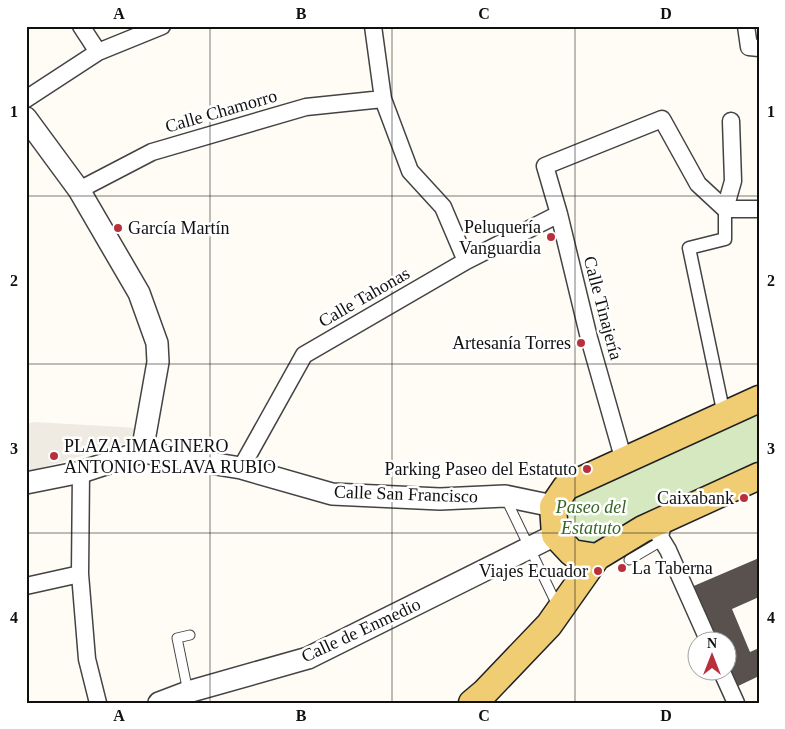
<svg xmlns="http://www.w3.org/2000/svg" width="785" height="729" font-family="Georgia,serif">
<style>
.green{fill:#d6e8bf}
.plaza{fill:#f0ebe2}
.building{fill:#59514d}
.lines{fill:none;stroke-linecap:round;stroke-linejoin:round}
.service-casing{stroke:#434343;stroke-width:11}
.pedestrian-casing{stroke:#434343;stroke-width:15}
.minor-casing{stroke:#434343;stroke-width:19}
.tertiary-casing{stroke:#434343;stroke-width:24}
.primary-casing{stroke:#212121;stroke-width:29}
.service{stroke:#fff;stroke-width:9}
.pedestrian{stroke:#fff;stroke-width:12}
.minor{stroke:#fff;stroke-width:16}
.tertiary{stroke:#fff;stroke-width:21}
.primary{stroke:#f0cc73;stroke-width:26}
.grid{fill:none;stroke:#101010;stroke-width:1;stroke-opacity:0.55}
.poi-dot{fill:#b9303d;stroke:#fff;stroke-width:2}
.labels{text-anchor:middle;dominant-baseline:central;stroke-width:5;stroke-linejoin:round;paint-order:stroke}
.street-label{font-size:18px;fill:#101010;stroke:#fff}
.poi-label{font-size:18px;fill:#101010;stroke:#fff;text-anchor:end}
.park-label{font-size:18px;font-style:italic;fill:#346523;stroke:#fff}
.neatline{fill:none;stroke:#101010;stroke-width:2}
.grid-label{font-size:16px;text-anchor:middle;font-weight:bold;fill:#101010}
</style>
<rect width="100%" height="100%" fill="#fefcf5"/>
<path class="green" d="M759,408v62l-165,79 -30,-14 3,-35z"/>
<path class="plaza" d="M34,422l106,6 -10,14 -100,29 -4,-47z"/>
<path class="building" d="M759,558v39l-27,12 18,43 9,-4v28l-25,12 -6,-16v-30h-15l-24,-54z"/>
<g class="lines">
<g class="service-casing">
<path id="service" d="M506,499l52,108
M629,560l29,-17 2,-6
M188,692l-11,-54 13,-3"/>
</g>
<g class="pedestrian-casing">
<path id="pedestrian" d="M724,415l-35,-167 36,-9v-30"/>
</g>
<g class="minor-casing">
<path id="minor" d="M81,26l17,26
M373,26l10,73 27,72 33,36 23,54
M746,26l3,21 10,1
M26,99l72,-47 64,-26
M79,190l73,-38 154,-45 77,-8
M725,209l8,-28 -2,-60
M725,209h34
M624,461l-35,-123 -30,-124 -14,-48 117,-47 36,65 27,25
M241,468l63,-113 162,-94 93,-47
M81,472l-1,102 7,85 11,44
M664,520l-4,17 8,13 41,92
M26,586l54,-12
M722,672l14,31"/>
</g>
<g class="tertiary-casing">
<path id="tertiary" d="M26,118l53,72 60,103 18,50 1,19 -16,90
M26,483l55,-11 61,-20 99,16 91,26 108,5 65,-3 48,10
M159,703l29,-11 120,-34 247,-123"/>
</g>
<g class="primary-casing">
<path id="primary" d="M759,399l-193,88 -13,19 2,29 17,18 25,4 46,-28 116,-53
M472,703l13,-11 64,-67 48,-68"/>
</g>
<use href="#service" class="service"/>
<use href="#pedestrian" class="pedestrian"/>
<use href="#minor" class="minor"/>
<use href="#tertiary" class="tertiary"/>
<use href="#primary" class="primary"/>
</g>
<path class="grid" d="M210,26v677M392,26v677M575,26v677M26,196h733M26,364h733M26,533h733"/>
<g class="poi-dot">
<circle cx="118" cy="228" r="5"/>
<circle cx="551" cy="237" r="5"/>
<circle cx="581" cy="343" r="5"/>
<circle cx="54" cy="456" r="5"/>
<circle cx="587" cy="469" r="5"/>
<circle cx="744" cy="498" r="5"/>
<circle cx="622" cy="568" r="5"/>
<circle cx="598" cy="571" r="5"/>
</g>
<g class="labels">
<g class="street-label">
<text transform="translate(221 111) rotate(-16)">Calle Chamorro</text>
<text transform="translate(364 297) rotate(-30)">Calle Tahonas</text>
<text transform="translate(603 308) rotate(75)">Calle Tinajería</text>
<text transform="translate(406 494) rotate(2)">Calle San Francisco</text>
<text transform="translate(361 630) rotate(-25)">Calle de Enmedio</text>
</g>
<g class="poi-label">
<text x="541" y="227">Peluquería<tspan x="541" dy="21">Vanguardia</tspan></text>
<text x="128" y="228" text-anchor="start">García Martín</text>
<text x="571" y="343">Artesanía Torres</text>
<text x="64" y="446" text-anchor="start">PLAZA IMAGINERO<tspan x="64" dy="21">ANTONIO ESLAVA RUBIO</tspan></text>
<text x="577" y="469">Parking Paseo del Estatuto</text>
<text x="734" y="498">Caixabank</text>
<text x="632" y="568" text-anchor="start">La Taberna</text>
<text x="588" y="571">Viajes Ecuador</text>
</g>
<g class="park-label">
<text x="591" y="507">Paseo del<tspan x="591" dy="21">Estatuto</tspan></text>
</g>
</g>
<rect width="785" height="729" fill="none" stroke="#ffffff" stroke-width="55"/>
<g transform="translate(712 656)"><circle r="24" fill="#ffffff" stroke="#9f9f9f"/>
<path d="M0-4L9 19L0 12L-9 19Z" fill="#b9303d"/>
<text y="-8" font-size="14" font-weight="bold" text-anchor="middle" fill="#101010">N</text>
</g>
<rect x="28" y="28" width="730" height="674" class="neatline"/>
<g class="grid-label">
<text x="119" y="19">A</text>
<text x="301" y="19">B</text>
<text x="484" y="19">C</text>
<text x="666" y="19">D</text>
<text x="14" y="117">1</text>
<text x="771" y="117">1</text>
<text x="14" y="286">2</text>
<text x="771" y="286">2</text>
<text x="14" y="454">3</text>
<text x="771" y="454">3</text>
<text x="14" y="623">4</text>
<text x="771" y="623">4</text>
<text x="119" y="721">A</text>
<text x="301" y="721">B</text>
<text x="484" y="721">C</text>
<text x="666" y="721">D</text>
</g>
</svg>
